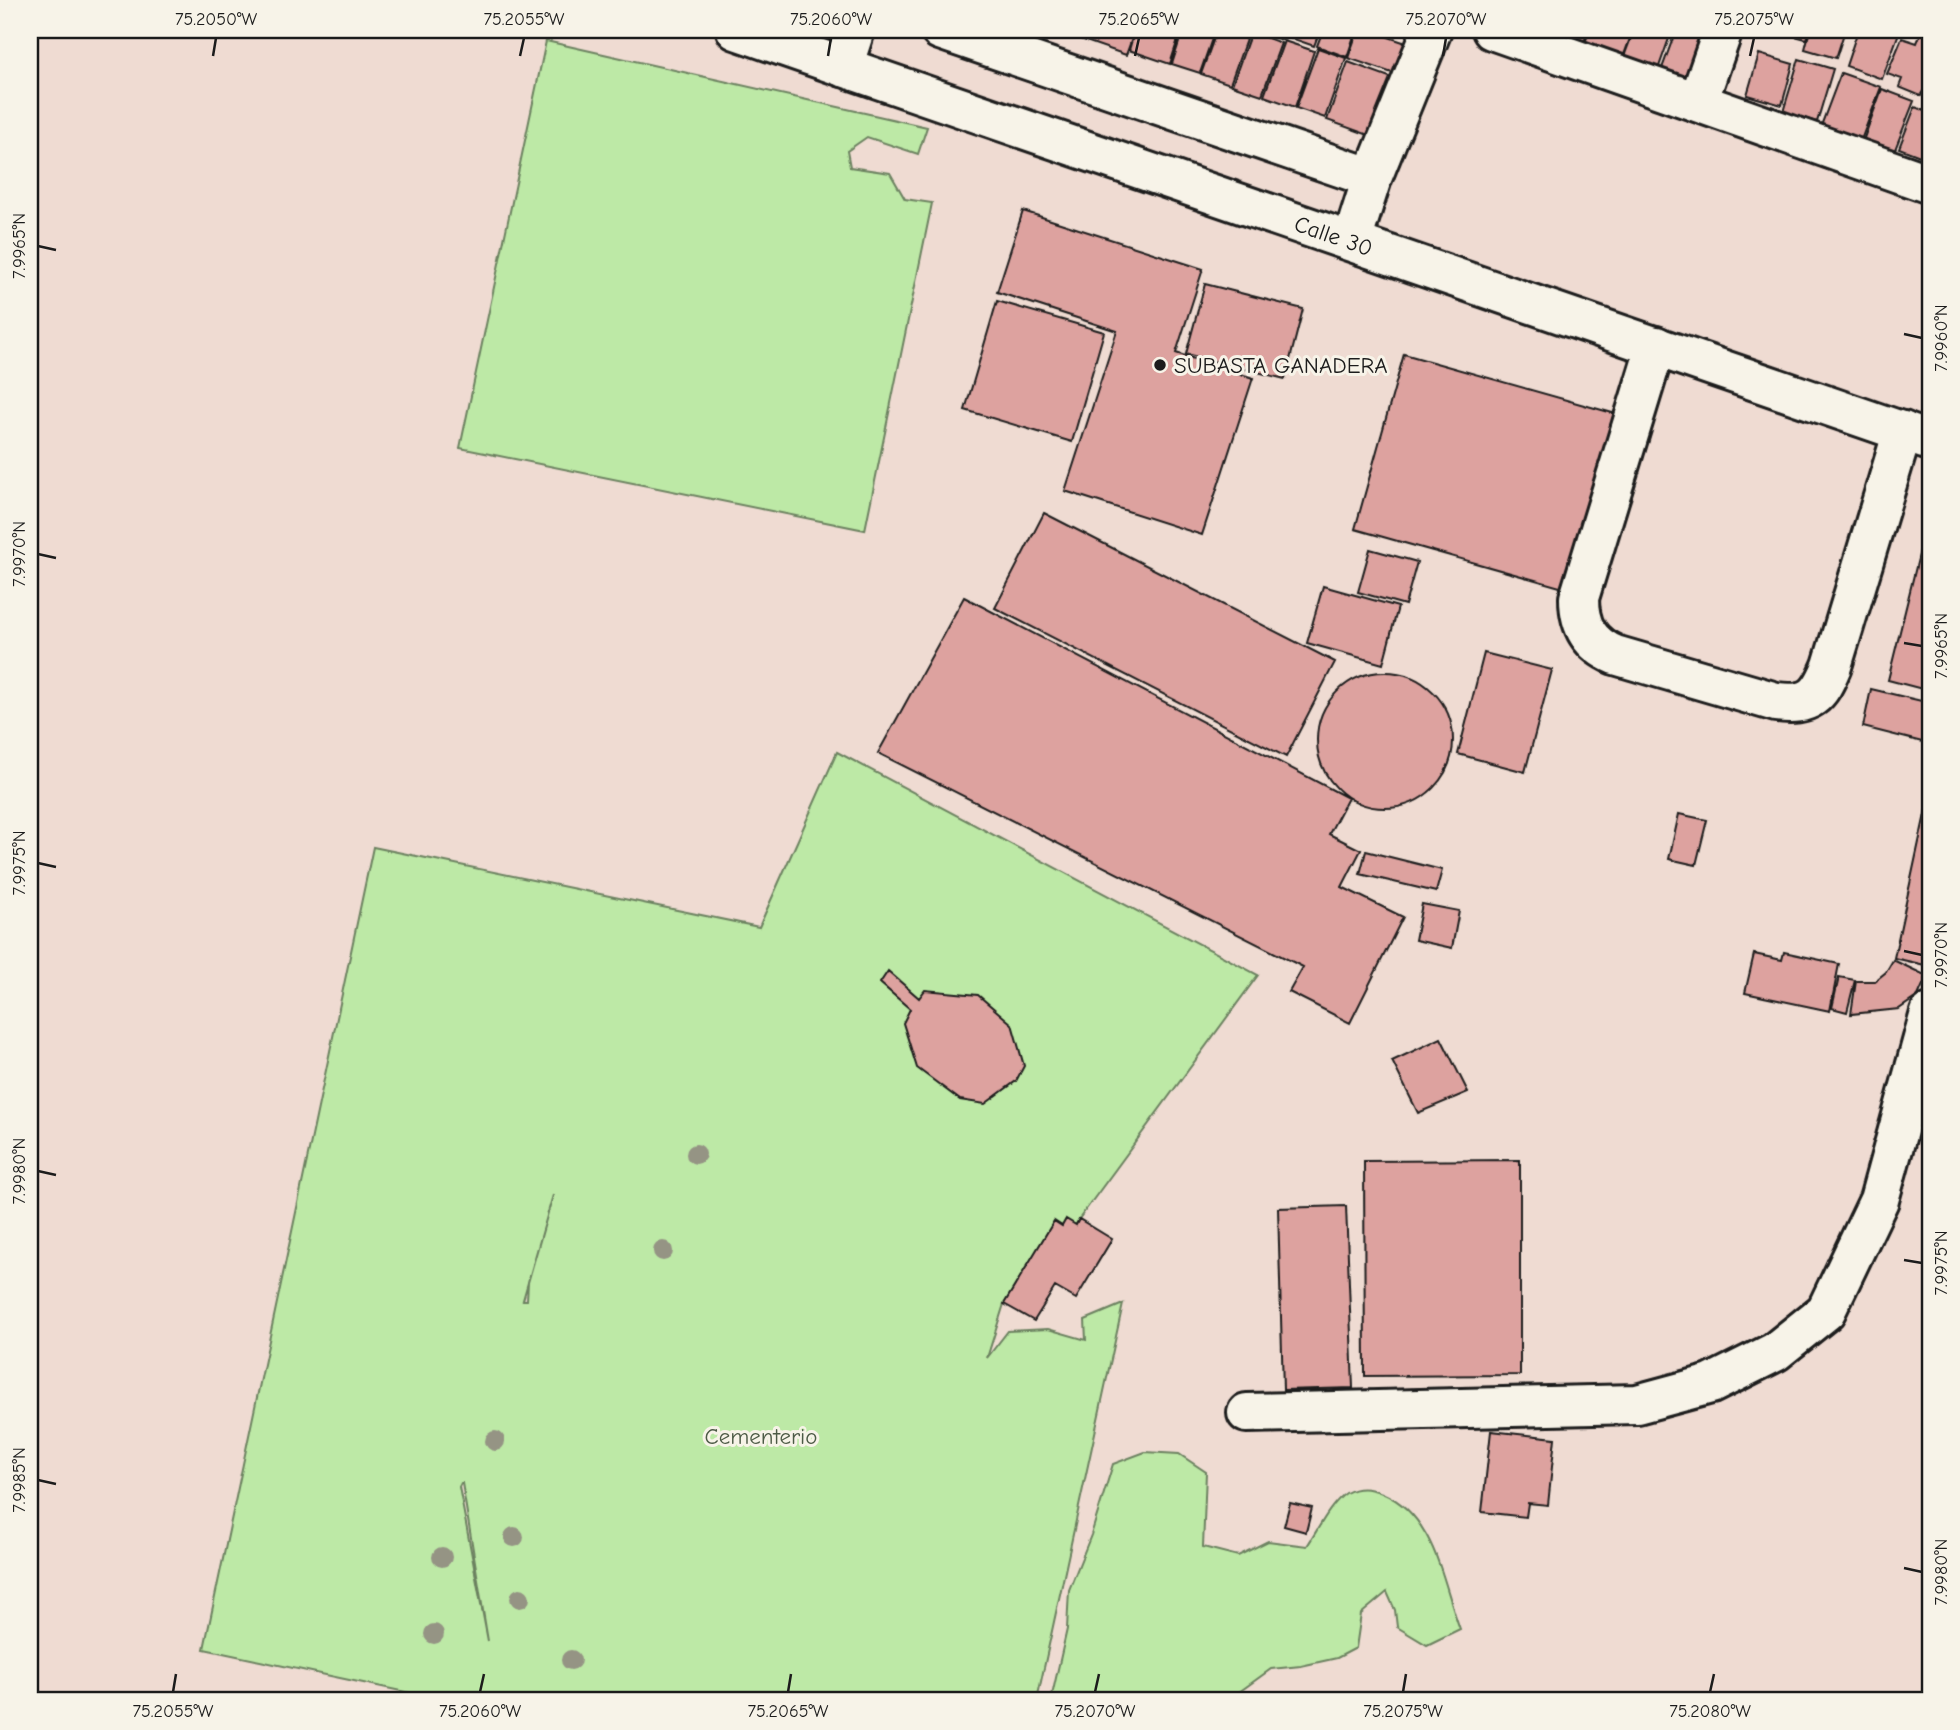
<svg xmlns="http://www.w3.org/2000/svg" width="1960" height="1730" font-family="'Comic Neue',sans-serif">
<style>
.green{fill:#bde9a6;stroke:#6c8261;stroke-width:2;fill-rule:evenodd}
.building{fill:#dda29f;stroke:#1c1c1c;stroke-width:2}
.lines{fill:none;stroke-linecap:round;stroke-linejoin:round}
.minor-casing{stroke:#1c1c1c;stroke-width:44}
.major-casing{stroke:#1c1c1c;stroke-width:44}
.minor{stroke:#f7f3e8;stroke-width:38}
.major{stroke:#f7f3e8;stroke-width:38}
.tree{fill:#959484}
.ticks{fill:none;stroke:#1c1c1c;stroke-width:2.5}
.poi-dot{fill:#1c1c1c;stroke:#f7f3e8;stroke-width:2.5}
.labels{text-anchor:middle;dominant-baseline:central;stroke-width:6;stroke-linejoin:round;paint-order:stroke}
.street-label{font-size:23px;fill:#1c1c1c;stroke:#f7f3e8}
.poi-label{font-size:23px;fill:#1c1c1c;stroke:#f7f3e8;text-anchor:start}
.park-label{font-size:23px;fill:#4c5a45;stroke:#f7f3e8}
.neatline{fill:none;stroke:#1c1c1c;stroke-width:2.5}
.ticks-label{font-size:18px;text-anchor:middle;fill:#1c1c1c}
</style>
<rect width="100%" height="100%" fill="#efdbd2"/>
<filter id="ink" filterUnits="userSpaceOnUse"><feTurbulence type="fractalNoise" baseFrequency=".0143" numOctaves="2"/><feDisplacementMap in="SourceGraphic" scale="14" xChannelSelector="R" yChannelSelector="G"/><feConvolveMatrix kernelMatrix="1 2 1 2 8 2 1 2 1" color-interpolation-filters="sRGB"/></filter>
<g filter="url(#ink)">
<path class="green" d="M546,41l381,86 -9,27 -51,-17 -20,14 3,16 40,6 15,26 27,4 -67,327 -405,-82z
M837,752l421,223 -179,244 -28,50 -47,35 -17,54 21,-27 40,-2 38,11 -1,-20 38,-16 -86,396h-594l-239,-51 169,-802 386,80zM553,1195l-25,87 -1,18h-4zM461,1483h1l26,158 -29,-154z
M1145,1452l34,2 27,18 -3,75 35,9 30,-15 39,5c11,-16 23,-42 39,-53 12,-7 25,-5 36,0 53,22 60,88 78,136l-33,16 -30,-18 -2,-17 -8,-18 -26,22 -5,34 -19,10 -36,8 -30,3 -43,31h-177l16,-71 2,-39 22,-55 22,-71z"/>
<path class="building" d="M1077,30h58l-9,25 -52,-18z
M1135,30h46l-11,34 -41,-14z
M1183,30h32l-15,43 -28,-9z
M1217,30l32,1 -19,53 -29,-10z
M1253,30h33l-4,10z
M1287,30h33l-6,16 -29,-10z
M1323,30h33l-9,27 -30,-11z
M1358,30h33l-3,7 21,7 -11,31 -50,-17z
M1550,30h39l-9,21 -33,-13z
M1590,30h43l-12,33 -39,-13z
M1634,30h38l-16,45 -34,-13z
M1676,30h30l-12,57 -34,-13z
M1772,30h37l-3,9z
M1810,30h35l-9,28 -31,-9z
M1858,30h42l-18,49 -36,-13z
M1922,30l8,1v63l-6,-3 -3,5 -22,-9 3,-8 -15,-5 15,-36 15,5z
M1251,32l30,11 -19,52 -30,-10z
M1284,41l30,10 -19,56 -31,-11z
M1318,48l28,10 -21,60 -29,-10z
M1759,54l34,10 -11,41 -35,-10z
M1799,59l34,10 -16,53 -34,-10z
M1348,62l47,17 -21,58 -47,-17z
M1841,73l40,14 -20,53 -40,-14z
M1882,89l32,12 -20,51 -31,-11z
M1915,107l15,6 -2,46 -29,-11z
M1023,211l180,58 -27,84 77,25 -51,157 -137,-44 52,-160 -120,-39z
M1205,284l98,25 -18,70 -99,-25z
M997,301l107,31 -32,110 -107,-32z
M1404,354l212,60 -49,175 -212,-60z
M1930,510v181l-42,-11z
M1044,513l291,149 -49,95 -291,-149z
M1370,549l47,13 -12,43 -47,-13z
M1323,586l75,21 -15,57 -76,-21z
M964,597l384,201 -19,36 32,16 -19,37 61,30 -53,106 -61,-31 14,-25 -425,-214z
M1484,653l68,17 -27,102 -67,-18z
M1317 740a68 68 0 1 1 136 0a68 68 0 1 1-136 0Z
M1871,689l59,14v41l-67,-17z
M1930,791v148l-5,26 -31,-7z
M1679,814l28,6 -11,45 -27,-6z
M1366,851l76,19 -6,22 -76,-18z
M1422,904l37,7 -7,37 -37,-8z
M1784,952l55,12 -9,47 -85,-18 9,-39 28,6z
M1893,960l34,16 -9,20 -19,13 -48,5 5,-33h19l11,-9z
M888,971l31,27 6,-8 53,5 34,29 12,42 -8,15 -31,23 -25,-4 -43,-32 -14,-45 7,-14 -30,-26z
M1839,977l16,3 -8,32 -15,-4z
M1441,1038l27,54 -50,21 -26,-52z
M1520,1160v215l-155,1 -1,-215z
M1346,1206l7,182 -70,2 -5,-182z
M1066,1219l10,6 3,-6 33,20 -36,60 -21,-12 -21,34 -30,-17 50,-83 8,5z
M1491,1431l64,7 -7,67 -20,-2 -2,14 -44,-5z
M1290,1503l22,5 -6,24 -22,-6z"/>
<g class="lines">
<g class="minor-casing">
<path id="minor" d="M940,30l432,148
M1492,30l438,154
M843,67l12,-37
M1698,102l25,-72
M1352,241l20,-63 60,-148
M1656,346l-77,252c0,28 10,46 36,57l161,47c35,4 43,-5 56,-36l71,-235
M1247,1413l390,-9 74,-20 64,-32 51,-41 53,-111 51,-187"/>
</g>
<g class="major-casing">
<g id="major">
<path id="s1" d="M736,30l1194,411"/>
</g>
</g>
<use href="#minor" class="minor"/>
<use href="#major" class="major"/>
</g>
<g class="tree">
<circle cx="696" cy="1154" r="10"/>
<circle cx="663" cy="1251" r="10"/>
<circle cx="495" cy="1441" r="10"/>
<circle cx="514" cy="1537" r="10"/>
<circle cx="442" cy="1557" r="10"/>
<circle cx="520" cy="1598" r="10"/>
<circle cx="434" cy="1634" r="10"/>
<circle cx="571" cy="1660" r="10"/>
</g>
</g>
<path class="ticks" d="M213,56l3,-18M520,56l4,-18M828,56l3,-18M1135,56l4,-18M1443,56l3,-18M1750,56l4,-18M38,246l18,4M1904,334l18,4M38,554l18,4M1904,643l18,3M38,863l18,4M1904,951l18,4M38,1171l18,4M1904,1260l18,3M38,1480l18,4M1904,1568l18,4M173,1692l3,-18M480,1692l4,-18M788,1692l3,-18M1095,1692l4,-18M1403,1692l3,-18M1710,1692l4,-18"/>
<circle class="poi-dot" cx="1160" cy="365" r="7"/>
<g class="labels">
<g class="street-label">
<text stroke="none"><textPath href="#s1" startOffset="632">Calle 30</textPath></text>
</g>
<g class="poi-label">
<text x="1174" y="365">SUBASTA GANADERA</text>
</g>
<g class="park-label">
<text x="761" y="1436">Cementerio</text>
</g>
</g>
<rect width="1960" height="1730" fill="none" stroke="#f7f3e8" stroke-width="77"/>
<rect x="38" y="38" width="1884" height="1654" class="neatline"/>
<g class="ticks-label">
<text x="216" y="25">75.2050°W</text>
<text x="524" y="25">75.2055°W</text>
<text x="831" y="25">75.2060°W</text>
<text x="1139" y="25">75.2065°W</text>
<text x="1446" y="25">75.2070°W</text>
<text x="1754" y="25">75.2075°W</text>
<text transform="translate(19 246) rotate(-90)" y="6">7.9965°N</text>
<text transform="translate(1941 338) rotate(-90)" y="6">7.9960°N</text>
<text transform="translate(19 554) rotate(-90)" y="6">7.9970°N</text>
<text transform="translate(1941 646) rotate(-90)" y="6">7.9965°N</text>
<text transform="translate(19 863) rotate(-90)" y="6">7.9975°N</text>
<text transform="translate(1941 955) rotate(-90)" y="6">7.9970°N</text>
<text transform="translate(19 1171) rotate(-90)" y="6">7.9980°N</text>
<text transform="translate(1941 1263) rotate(-90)" y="6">7.9975°N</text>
<text transform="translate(19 1480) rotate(-90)" y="6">7.9985°N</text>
<text transform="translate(1941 1572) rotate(-90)" y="6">7.9980°N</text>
<text x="173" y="1717">75.2055°W</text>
<text x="480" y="1717">75.2060°W</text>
<text x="788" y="1717">75.2065°W</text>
<text x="1095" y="1717">75.2070°W</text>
<text x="1403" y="1717">75.2075°W</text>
<text x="1710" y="1717">75.2080°W</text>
</g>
</svg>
